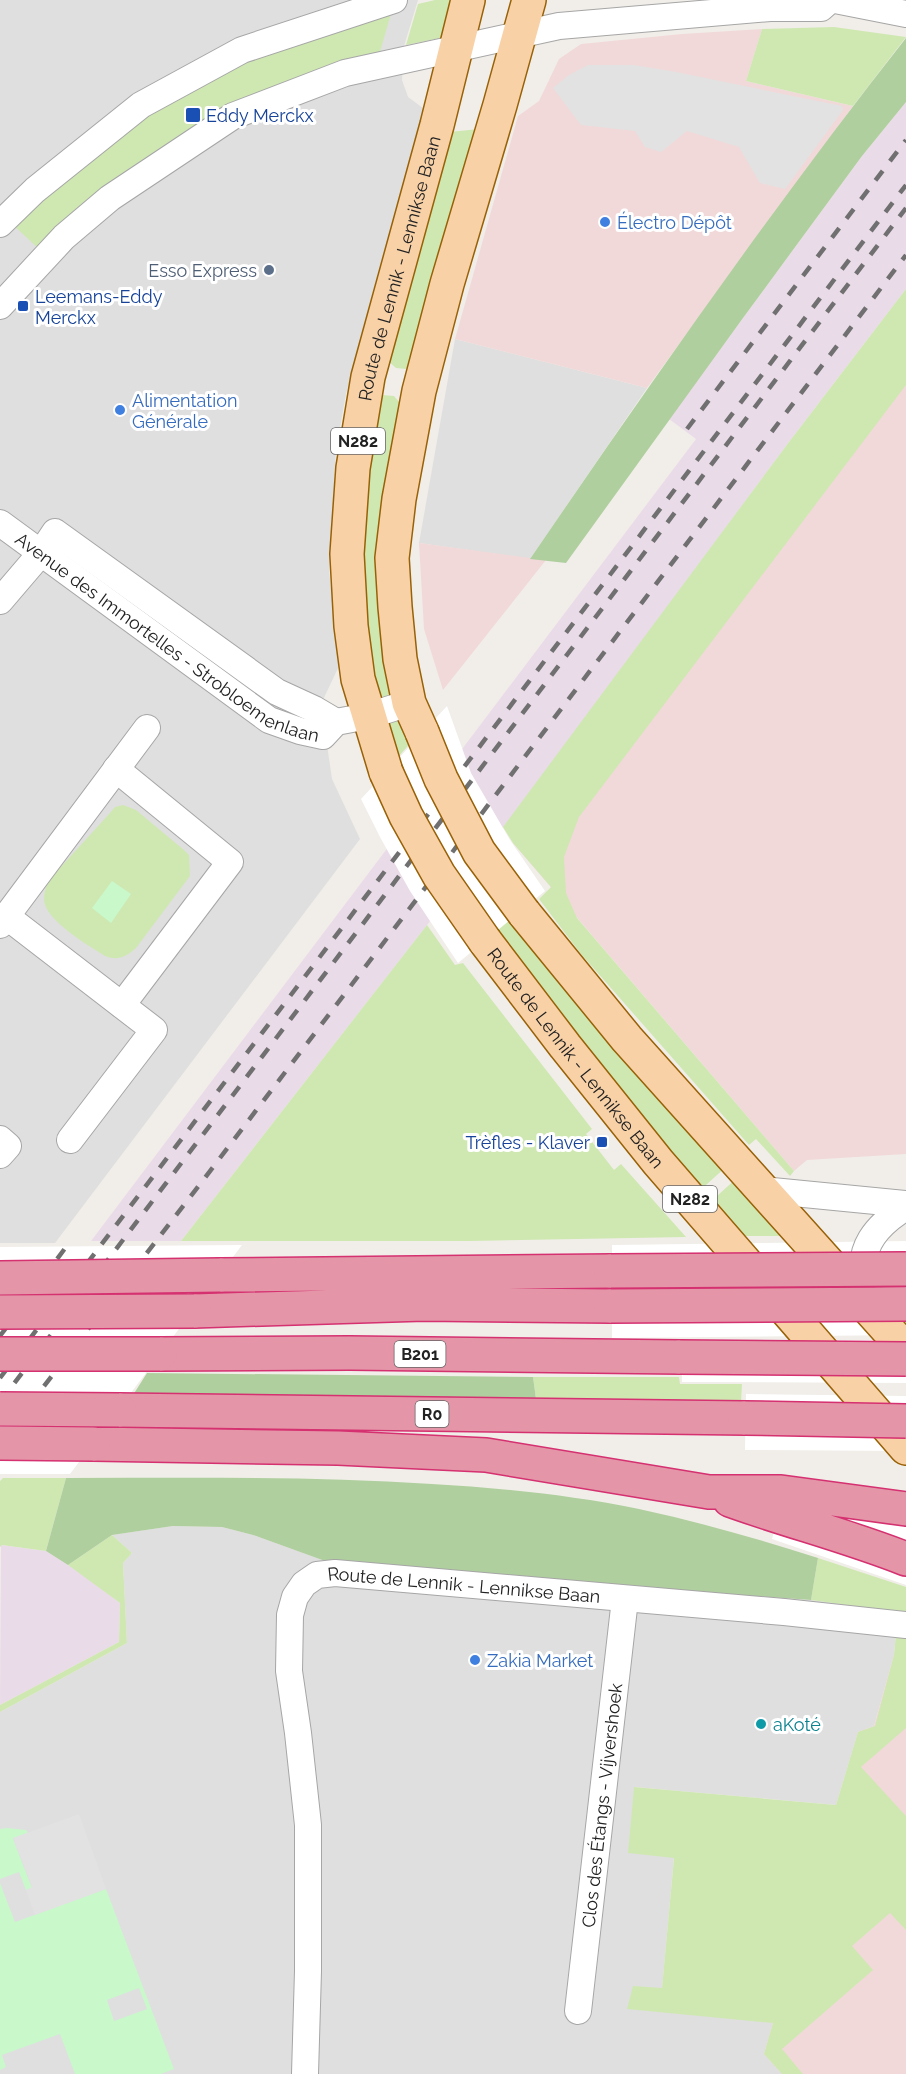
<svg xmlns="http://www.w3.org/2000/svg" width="906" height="2074" font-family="Raleway,sans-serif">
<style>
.residential{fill:#dfdfdf}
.commercial{fill:#f1d9d9}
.industrial{fill:#eadbe8}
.grass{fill:#cfe8b2}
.forest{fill:#b0cf9f}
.park{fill:#c9f8cb;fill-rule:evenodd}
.parking{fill:#e2e2e2}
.pier{fill:#fff}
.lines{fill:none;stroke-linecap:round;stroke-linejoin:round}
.minor-casing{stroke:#a6a6a6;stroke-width:28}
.major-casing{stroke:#996106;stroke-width:36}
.highway-casing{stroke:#d53070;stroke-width:36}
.minor{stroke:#fff;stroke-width:26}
.major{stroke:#f8d1a7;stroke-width:33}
.highway{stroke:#e495a7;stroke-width:33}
.rail{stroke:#707070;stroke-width:4.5;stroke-dasharray:12 12;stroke-linecap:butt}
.major-bridge-casing{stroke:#996106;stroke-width:36;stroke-linecap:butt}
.highway-bridge-casing{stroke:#d53070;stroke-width:36;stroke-linecap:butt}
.major-bridge{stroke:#f8d1a7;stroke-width:33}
.highway-bridge{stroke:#e495a7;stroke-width:33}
.transit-dot{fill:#1a4fb4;stroke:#fff;stroke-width:2}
.shop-dot{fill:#3f7fe0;stroke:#fff;stroke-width:2}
.service-dot{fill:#5c6f8a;stroke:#fff;stroke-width:2}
.culture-dot{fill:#0f9aa8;stroke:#fff;stroke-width:2}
.labels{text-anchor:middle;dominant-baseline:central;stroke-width:6;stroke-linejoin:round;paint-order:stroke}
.shield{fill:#fff;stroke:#646464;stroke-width:1.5}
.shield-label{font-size:16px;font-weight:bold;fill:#222}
.transit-label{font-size:18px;fill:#164399;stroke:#fff;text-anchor:start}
.shop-label{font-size:18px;fill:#366cbe;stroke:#fff;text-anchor:start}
.street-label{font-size:18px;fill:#222;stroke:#fff}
.service-label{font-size:18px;fill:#4e5e75;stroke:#fff;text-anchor:end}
.culture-label{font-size:18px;fill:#0d838f;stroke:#fff;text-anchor:start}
</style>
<rect width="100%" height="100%" fill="#f1eee9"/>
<path class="residential" d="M0,0h418l-14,46 -2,34 6,17 19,14 -48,158 -33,125 -10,56 -7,120 10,96 -18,38 11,75 28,60 -305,404h-55z
M455,339l192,49 -117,171 -111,-16z
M173,1526l49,1 31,8 72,26 285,25 201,14 87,11 -4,44 -20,71 -16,6 -22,73 -201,-18 39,70 -12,132 111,34 -9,31 18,20h-782v-362l127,-69 -4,-80 9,-10 -20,-18z"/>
<path class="commercial" d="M762,29l-16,52 107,25 -206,282 -192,-49 63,-223 21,-15 20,-42 22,-15 101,-10z
M906,338v816l-99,6 -13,11 -281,-328 66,-73z
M419,543l127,17 -103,130 -19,-61z
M894,1655l12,3v416h-124l-18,-20 94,-322 16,-6z"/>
<path class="industrial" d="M906,102v187l-117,153 -263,356 -345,443h-90l605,-802 -27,-20 193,-263z
M1,1545l45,6 33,21 41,31 -1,39 -119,63z"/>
<path class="grass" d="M435,0h17l-7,37 -39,8 12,-41z
M392,10l-12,42 -67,21 -273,177 -29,-27 118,-98 108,-61z
M834,27l72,10 -53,69 -107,-25 16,-52z
M479,129l-63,230 -10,10 -10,-1 -9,-8 62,-228z
M906,289v96l-327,432 -15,40 2,36 11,25 217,253 -4,5 -34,-37 -7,6 -168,-191 -42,-55 12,-12 -38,-44 -10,-16 286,-385z
M382,395l12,1 6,7 3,11 -10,279 -9,4 -9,-3 -16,-98v-65z
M396,718l7,2 11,19 -23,26 -7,-37 5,-7z
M123,805l13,5 48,40 5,5 1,21 -54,72c-10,9 -18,13 -31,8 -17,-11 -61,-36 -61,-57 0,-7 2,-13 5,-19l60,-66 6,-7z
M479,868l248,298 -31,28 -238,-303z
M427,925l28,40 8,-2 129,166 -6,5 28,36 7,-6 65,73 -217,4h-288z
M738,1177l53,59h-54l-30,-31z
M533,1377h146l1,7h62l-1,18 -205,-3z
M3,1478h63l-20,73 -44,-6 -2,2v-66z
M112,1535l20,18 -9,10 4,80 -127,69v-7l119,-63 1,-39 -52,-38z
M818,1558l88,29v141l-45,39 45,49v114l-16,-17 -38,33 21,24 -91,79 21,25h-21l-18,-20 9,-31 -146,-14 6,-23 29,2 12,-130 -46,-5 6,-66 202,18 22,-73 17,-6 19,-71 4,-43 -87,-12z"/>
<path class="forest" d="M906,38v64l-44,54 -119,162 -177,245 -36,-4c121,-177 244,-353 376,-521z
M147,1373l386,4 3,22 -403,-4z
M66,1478c122,0 244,-2 366,6 69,4 139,11 207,25 60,13 120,30 179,49l-7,42 -201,-14 -285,-25 -72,-26 -31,-8 -49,-1 -61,9 -44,30 -22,-14z"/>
<path class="park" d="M112,881l19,13 -20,29 -19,-15z
M7,1828l19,2 2,3 -15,6 19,49 -6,2 -7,-18 -19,7v-50z
M0,1883l15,39 91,-33 68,180 -13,5h-86l-15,-40 -58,21 4,12 -6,3zM139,1988l8,21 -33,12 -7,-21z"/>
<path class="parking" d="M588,65h45l38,6 171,35 1,4 -58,79 -25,-6 -21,-36 -52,-16 -26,21 -16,-5 -10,-16 -54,-6 -28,-37 16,-13z
M79,1814l27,75 -71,26 -9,-25 6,-3 -19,-49z"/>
<path class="pier" d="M447,706l24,67 39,67 35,51 -87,72 -48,-72 -30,-54 -19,-38z
M906,1241v94l-294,3v-93z
M242,1245l-172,229h-70v-227z
M681,1340h225v43l-224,-1z
M746,1394l160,2v55l-161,-1z
M788,1475l118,17v93l-134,-46z"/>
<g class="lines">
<g class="minor-casing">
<g id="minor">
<path d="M835,0l71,14"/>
<path d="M0,224l35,-34 106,-85 101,-55 152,-50"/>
<path d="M0,306l64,-69 46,-39 123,-82 112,-43 214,-47 211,-18h51l9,-8"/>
<path id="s1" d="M0,523l269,197 31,11 23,5 13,-14 32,-6 41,-13"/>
<path d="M0,601l41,-48 14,-21 222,160 37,17 22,13"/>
<path d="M116,769l114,93 -108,143"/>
<path d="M6,916l148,114 -84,110"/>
<path d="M0,925l147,-197"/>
<path d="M0,1139l8,7 -8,9"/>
<path d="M762,1190l144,14"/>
<path d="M868,1285c-15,-35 10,-61 38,-78"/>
<path id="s2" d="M578,2011l47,-412"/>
<path id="s3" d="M305,2074l3,-103v-146l-10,-92 -9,-62 1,-56 5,-18 9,-13 13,-9 18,-2 449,39 122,13"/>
</g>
</g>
<g class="major-casing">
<g id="major">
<path d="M422,732l-13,-29 -9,-44 -5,-52 -3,-49 7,-59 20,-108 28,-107 53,-179 29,-105"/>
<path id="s4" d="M386,772l-28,-93 -7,-53 -4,-72 6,-86 15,-91 69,-252 31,-125"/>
<path d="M524,913l103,126 279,311"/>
<path id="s5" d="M485,941l80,105 93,116 248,286"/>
</g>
</g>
<g class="highway-casing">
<path id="highway" d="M220,1275l391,-4
M194,1311l230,-7 187,2
M160,1354l190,-1 330,4
M119,1410l626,8
M93,1444l245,4 148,7 223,37h72l125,17
M730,1500c58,21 118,36 176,59"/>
</g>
<use href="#minor" class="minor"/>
<use href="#major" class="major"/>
<use href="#highway" class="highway"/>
<path class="rail" d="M687,429l219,-289
M0,1336l66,-89
M0,1378l906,-1193
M0,1402l906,-1194
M0,1443l204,-264 702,-924"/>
<g class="major-bridge-casing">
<path id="major-bridge" d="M422,732l19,47 38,73 45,61
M386,772l20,44 33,59 46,66"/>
</g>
<g class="highway-bridge-casing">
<path id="highway-bridge" d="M611,1271l295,-2
M0,1278l220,-3
M611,1306l295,-2
M0,1312l194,-1
M0,1354h160
M680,1357l226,2
M0,1409l119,1
M745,1418l161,3
M0,1443l93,1"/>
</g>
<use href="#major-bridge" class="major-bridge"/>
<use href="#highway-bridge" class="highway-bridge"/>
</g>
<g class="transit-dot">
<rect x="185" y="107" width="16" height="16" rx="3"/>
<rect x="17" y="300" width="12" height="12" rx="3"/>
<rect x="596" y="1136" width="12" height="12" rx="3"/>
</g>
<g class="shop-dot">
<circle cx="605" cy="222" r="6"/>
<circle cx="120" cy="410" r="6"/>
<circle cx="475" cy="1660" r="6"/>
</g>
<circle class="service-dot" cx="269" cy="270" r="6"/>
<circle class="culture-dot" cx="761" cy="1724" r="6"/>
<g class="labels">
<g class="shield">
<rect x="331" y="428" width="54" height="26" rx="4.5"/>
<rect x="663" y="1186" width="54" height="26" rx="4.5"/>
<rect x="394.5" y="1341" width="51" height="26" rx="4.5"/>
<rect x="415.5" y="1401" width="33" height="26" rx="4.5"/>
</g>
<g class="shield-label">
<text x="358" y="441">N282</text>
<text x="690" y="1199">N282</text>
<text x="420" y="1354">B201</text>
<text x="432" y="1414">R0</text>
</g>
<g class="transit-label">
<text x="206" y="115">Eddy Merckx</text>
<text x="35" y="296">Leemans-Eddy<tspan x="35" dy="21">Merckx</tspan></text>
<text x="590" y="1142" text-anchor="end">Trèfles - Klaver</text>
</g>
<g class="shop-label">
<text x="617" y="222">Électro Dépôt</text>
<text x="132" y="400">Alimentation<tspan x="132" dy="21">Générale</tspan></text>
<text x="487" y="1660">Zakia Market</text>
</g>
<g class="street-label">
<text stroke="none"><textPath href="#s4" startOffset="514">Route de Lennik - Lennikse Baan</textPath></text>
<text stroke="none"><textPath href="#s1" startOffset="204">Avenue des Immortelles - Strobloemenlaan</textPath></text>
<text stroke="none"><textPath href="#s5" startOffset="148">Route de Lennik - Lennikse Baan</textPath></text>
<text stroke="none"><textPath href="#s3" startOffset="658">Route de Lennik - Lennikse Baan</textPath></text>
<text stroke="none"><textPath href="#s2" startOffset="207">Clos des Étangs - Vijvershoek</textPath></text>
</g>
<g class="service-label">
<text x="257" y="270">Esso Express</text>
</g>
<g class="culture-label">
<text x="773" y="1724">aKoté</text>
</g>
</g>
</svg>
